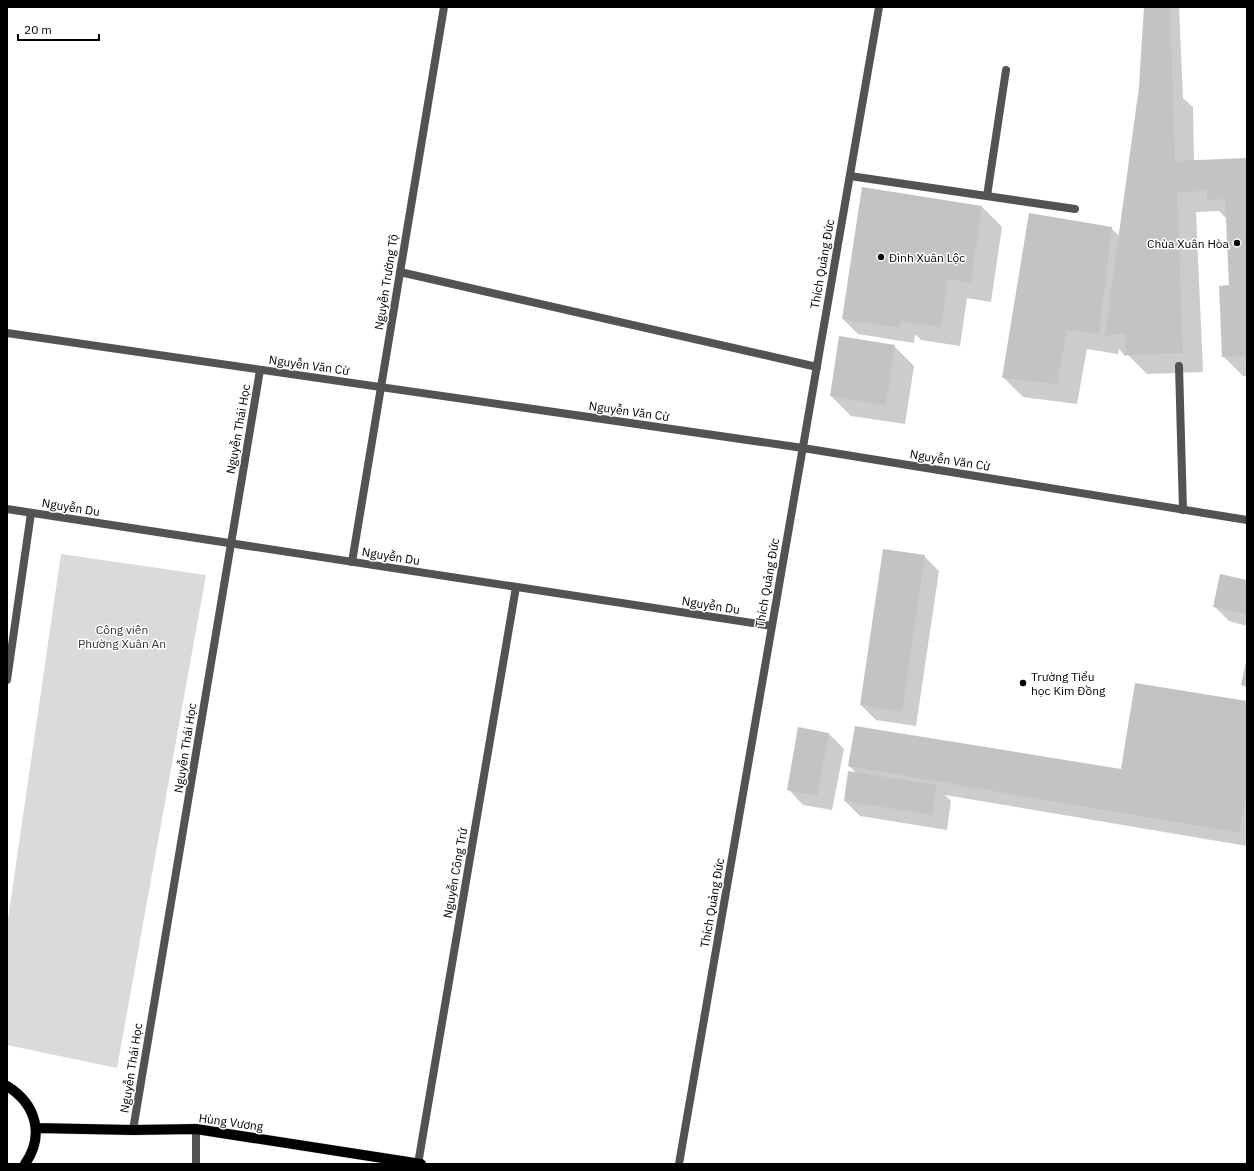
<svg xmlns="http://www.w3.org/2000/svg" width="1254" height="1171" font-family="'IBM Plex Sans',sans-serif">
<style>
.green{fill:#dadada}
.shadow{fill:#0003}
.building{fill:#c3c3c3}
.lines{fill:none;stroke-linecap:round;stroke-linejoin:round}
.primary-casing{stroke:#dbdbdb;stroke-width:11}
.service{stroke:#535353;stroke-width:8}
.minor{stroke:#535353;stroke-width:8}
.tertiary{stroke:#535353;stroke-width:8}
.primary{stroke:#000;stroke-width:10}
.poi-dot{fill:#000;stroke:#fff;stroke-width:1.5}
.labels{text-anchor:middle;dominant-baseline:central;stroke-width:3;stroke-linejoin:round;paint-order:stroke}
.poi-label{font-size:12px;fill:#000;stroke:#fff;text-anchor:start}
.street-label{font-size:12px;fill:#000;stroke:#fff}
.park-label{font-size:12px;fill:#313131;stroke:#fff}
</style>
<rect width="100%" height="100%" fill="#fff"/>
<path class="green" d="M61,554l145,21 -89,493 -110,-23v-119z"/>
<path class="shadow" d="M1145,7h34l4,91 10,9 1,54 53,-2v217h-4l-20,-20 7,-70 -3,-67 -8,-8 -23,1 7,160 -56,2 -19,-19 -3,1 -6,-7 -1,5 -31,-5 -10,55 -54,-7 -20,-20 108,-149 8,8 21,-149z
M863,188l119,19 20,20 -11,75 -24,-4 -7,48 -39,-6 -6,-6 -1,9 -56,-9 -15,-15z
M894,346l20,20 -9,58 -54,-8 -20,-20z
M924,556l15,15 -23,155 -40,-6 -15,-15z
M1247,581v45l-18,-5 -15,-15z
M1247,702v144l-302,-51 6,6 -4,29 -87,-14 -15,-15 12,-27 -8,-8 273,4z
M829,734l15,15 -12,61 -29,-5 -15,-16z"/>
<path class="building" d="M1144,7h26l5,154 72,-3v198l-25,1 -3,-71 10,-1 -4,-86 -18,1v-9l-30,1 6,161 -57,2 -1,-22 -20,3 34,-249z
M862,187l120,19 -11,77 -23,-4 -7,48 -41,-6 -1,7 -57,-9z
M1029,213l83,14 -13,107 -32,-4 -10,54 -55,-6z
M839,336l56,9 -9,60 -56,-9z
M883,549l42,6 -23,157 -42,-7z
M1220,574l27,6v34l-34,-7z
M1246,662h1v25l-6,-2z
M1135,683l112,18v92l-8,40 -391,-67 7,-40 266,43z
M798,727l31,6 -12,63 -30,-6z
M848,771l89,14 -5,30 -88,-14z"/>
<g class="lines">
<g class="primary-casing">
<path id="primary" d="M7,1086c29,18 38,49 18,78
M36,1128l97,2 63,-1 225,35"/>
</g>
<path class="service" d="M850,176l225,33
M987,196l19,-126
M400,272l417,95
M1179,366l4,144
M196,1164v-35"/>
<path class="minor" d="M352,562l92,-555
M133,1130l127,-760
M418,1164l98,-577"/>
<path class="tertiary" d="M7,333l796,115 444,72
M7,509l765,117
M7,680l24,-167
M679,1164l200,-1157"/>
<use href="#primary" class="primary"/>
</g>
<g class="poi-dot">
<circle cx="1237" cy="243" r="4"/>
<circle cx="881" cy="257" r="4"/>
<circle cx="1023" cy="683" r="4"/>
</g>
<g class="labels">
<g class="poi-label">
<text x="1229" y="243" text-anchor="end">Chùa Xuân Hòa</text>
<text x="889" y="257">Đình Xuân Lộc</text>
<text x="1031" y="676">Trường Tiểu<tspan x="1031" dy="14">học Kim Đồng</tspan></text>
</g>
<g class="street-label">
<text transform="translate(822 264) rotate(-80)">Thích Quảng Đức</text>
<text transform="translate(386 282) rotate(-81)">Nguyễn Trường Tộ</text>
<text transform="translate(309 365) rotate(8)">Nguyễn Văn Cừ</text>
<text transform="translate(629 411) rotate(8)">Nguyễn Văn Cừ</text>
<text transform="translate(238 429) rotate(-80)">Nguyễn Thái Học</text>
<text transform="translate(950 460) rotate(9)">Nguyễn Văn Cừ</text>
<text transform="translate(71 507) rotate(9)">Nguyễn Du</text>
<text transform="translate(391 556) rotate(9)">Nguyễn Du</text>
<text transform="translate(767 583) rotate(-80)">Thích Quảng Đức</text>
<text transform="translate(711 605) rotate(9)">Nguyễn Du</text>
<text transform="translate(185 748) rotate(-81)">Nguyễn Thái Học</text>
<text transform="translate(455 873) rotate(-80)">Nguyễn Công Trứ</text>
<text transform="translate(712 903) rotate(-80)">Thích Quảng Đức</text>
<text transform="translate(131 1068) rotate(-81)">Nguyễn Thái Học</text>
<text transform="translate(231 1122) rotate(8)">Hùng Vương</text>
</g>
<g class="park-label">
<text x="122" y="629">Công viên<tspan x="122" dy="14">Phường Xuân An</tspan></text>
</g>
</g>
<rect width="1254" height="1171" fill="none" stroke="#000000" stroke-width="16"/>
<path d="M18 34v6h81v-6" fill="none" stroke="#000000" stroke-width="2"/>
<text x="24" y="34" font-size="12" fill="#000000" stroke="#ffffff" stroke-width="3" paint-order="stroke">20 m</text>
</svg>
